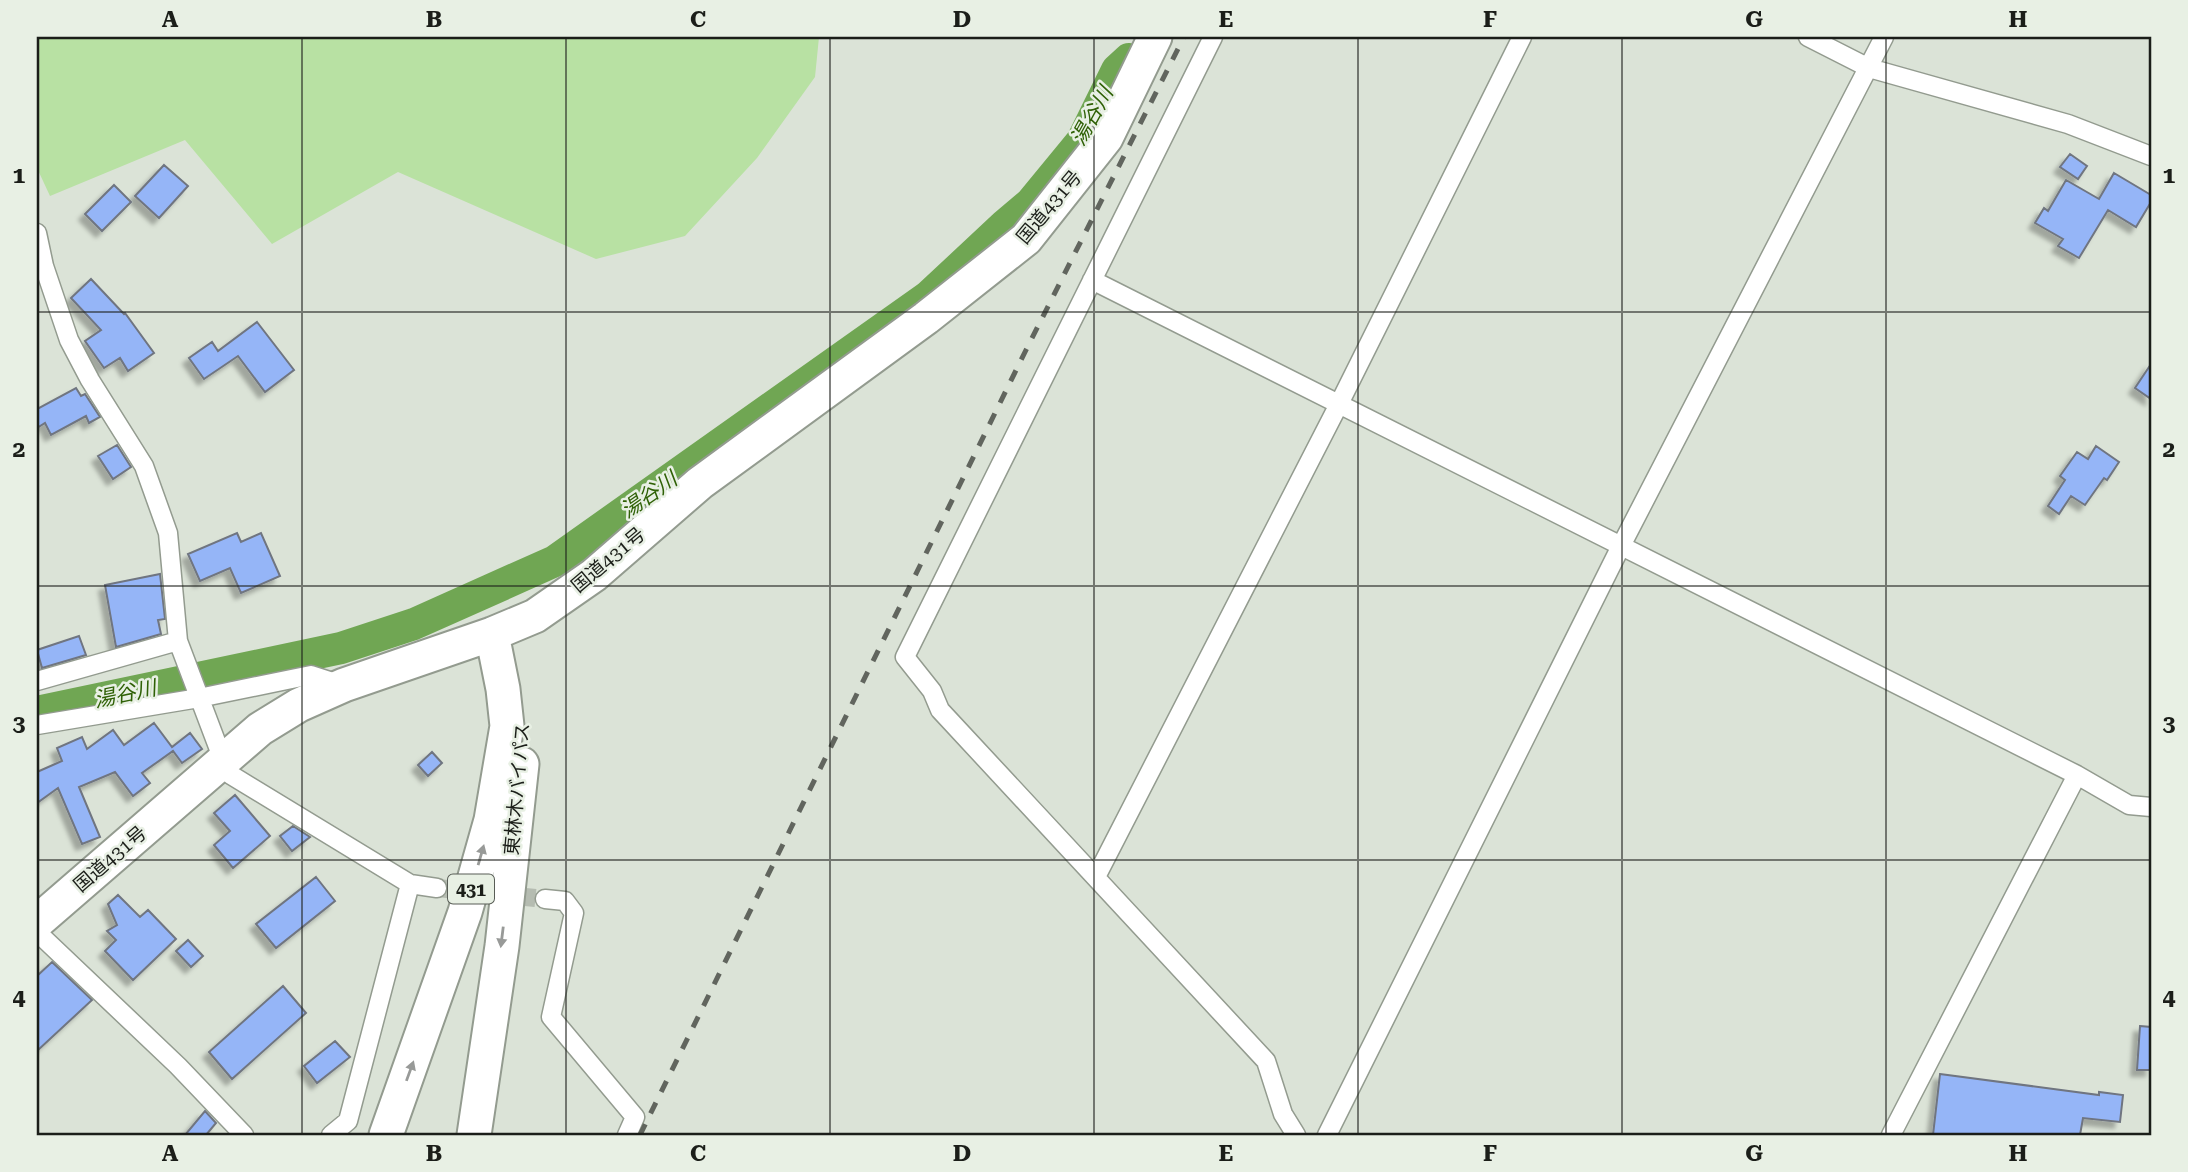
<svg xmlns="http://www.w3.org/2000/svg" width="2188" height="1172" font-family="'Roboto Serif','Noto Sans JP',serif">
<style>
.green{fill:#b8e1a3}
.lines{fill:none;stroke-linecap:round;stroke-linejoin:round}
.river{stroke:#70a653;stroke-width:32}
.building{fill:#95b5f7;stroke:#6f7580;stroke-width:2;filter:url(#shadow)}
.street-tunnel{stroke:#b5bcb1;stroke-width:18;stroke-dasharray:18 9;stroke-linecap:butt}
.street-casing{stroke:#939b8f;stroke-width:21}
.highway-casing{stroke:#939b8f;stroke-width:37}
.street{stroke:#fff;stroke-width:18}
.highway{stroke:#fff;stroke-width:33}
.rail{stroke:#61655e;stroke-width:5;stroke-dasharray:12 12;stroke-linecap:butt}
.oneway{fill:#989a98}
.grid{fill:none;stroke:#1b1e19;stroke-width:2;stroke-opacity:0.55}
.labels{text-anchor:middle;dominant-baseline:central;stroke-width:5;stroke-linejoin:round;paint-order:stroke}
.shield{fill:#e8f0e4;stroke:#585d56;stroke-width:2}
.shield-label{font-size:18px;font-weight:bold;fill:#1b1e19}
.street-label{font-size:19px;fill:#1b1e19;stroke:#e8f0e4}
.water-label{font-size:21px;font-style:italic;fill:#2f6106;stroke:#e8f0e4}
.neatline{fill:none;stroke:#1b1e19;stroke-width:2.5}
.grid-label{font-size:23px;text-anchor:middle;font-weight:bold;fill:#1b1e19}
</style>
<defs>
<filter id="shadow"><feDropShadow dx="-6" dy="6" stdDeviation="2" flood-color="#0004"/></filter>
</defs>
<rect width="100%" height="100%" fill="#dbe3d7"/>
<path class="green" d="M37,37h782l-4,40 -58,81 -72,78 -89,23 -198,-87 -126,72 -87,-104 -135,56 -13,-28z"/>
<g class="lines">
<path class="river" d="M37,712l304,-64 73,-24 141,-63 374,-265 76,-71 26,-22 51,-62 35,-71 12,-11"/>
</g>
<path class="building" d="M2070,154l17,12 -9,13 -18,-12z
M164,165l24,21 -29,32 -24,-22z
M2114,173l37,22v7l-15,25 -28,-17 -29,48 -21,-12 5,-7 -28,-16 9,-15 4,3 18,-31 33,19z
M114,185l17,17 -29,29 -17,-17z
M91,279l33,35 1,-1 29,40 -26,18 -8,-13 -16,10 -19,-27 16,-11 -30,-32z
M257,322l37,48 -29,22 -27,-36 -34,23 -15,-21 23,-16 6,9z
M2151,364v35l-16,-11z
M76,388l5,8 4,-2 15,23 -11,6 -3,-7 -35,19 -6,-12 -8,5v-19z
M117,445l14,22 -18,12 -15,-23z
M2096,446l23,16 -12,18 -3,-2 -19,27 -14,-9 -12,18 -11,-8 17,-26 -5,-4 17,-24 11,7z
M237,533l4,9 20,-9 19,43 -39,17 -11,-25 -30,13 -12,-27z
M160,574l5,45 -7,1 3,14 -45,13 -11,-62z
M79,636l7,19 -44,13 -5,-18z
M154,723l18,24 18,-14 12,16 -20,14 -9,-12 -31,22 8,10 -17,13 -18,-24 -36,15 21,50 -18,7 -24,-56 -21,15v-31l25,-11 -5,-13 25,-11 5,12 26,-19 11,15z
M432,752l10,11 -14,13 -10,-11z
M235,795l35,41 -37,32 -19,-23 16,-14 -16,-18z
M293,826l17,11 -18,14 -12,-15z
M316,877l19,24 -59,47 -20,-24z
M118,895l22,22 8,-7 28,29 -43,41 -28,-29 11,-11 -9,-9 10,-6 -9,-21z
M188,940l15,16 -12,11 -15,-16z
M52,962l40,38 -55,51v-75z
M283,986l23,27 -74,66 -23,-27z
M2140,1026l11,1v43h-14z
M335,1041l15,16 -33,26 -13,-17z
M1940,1074l159,21v-3l24,3 -3,27 -37,-4 -3,17h-147z
M205,1111l11,12 -10,12h-21z"/>
<g class="lines">
<path class="street-tunnel" d="M437,888l108,11"/>
<g class="street-casing">
<path id="street" d="M1213,37l-308,620 27,34 8,19 326,351 17,53 13,21
M1808,37l61,31 199,56 83,32
M37,233l7,33 25,74 21,40 54,86 24,67 10,108 45,119 8,15 179,109 27,4
M1092,280l985,495 52,30 22,2
M37,681l141,-40
M37,725l162,-27 112,-23 31,10
M1096,877l243,-473 183,-367
M545,899l20,2 9,12 -23,104 84,100 -8,18
M37,932l141,134 66,69
M331,1135l17,-14 62,-237
M1327,1135l294,-589 263,-509
M1891,1135l186,-360"/>
</g>
<g class="highway-casing">
<path id="highway" d="M37,922l223,-193 39,-24 45,-20 148,-51 43,-18 59,-41 106,-92 226,-165 100,-79 80,-101 49,-101
M386,1135l79,-223 26,-92 16,-94 -4,-37 -11,-55
M474,1135l28,-189 20,-182"/>
</g>
<use href="#street" class="street"/>
<use href="#highway" class="highway"/>
<path class="rail" d="M640,1135l386,-785 158,-313"/>
</g>
<defs><path id="oneway-solid" d="M-6-.8H1V-3.2L6.5 0L1 3.2V.8H-6Z" transform="scale(1.75)"/></defs>
<g class="oneway">
<use href="#oneway-solid" transform="translate(481 855) rotate(-74)"/>
<use href="#oneway-solid" transform="translate(502 937) rotate(97)"/>
<use href="#oneway-solid" transform="translate(410 1071) rotate(-70)"/>
</g>
<path class="grid" d="M302,37v1098M566,37v1098M830,37v1098M1094,37v1098M1358,37v1098M1622,37v1098M1886,37v1098M37,312h2114M37,586h2114M37,860h2114"/>
<g class="labels">
<rect class="shield" x="448" y="874.5" width="46" height="29" rx="5"/>
<g class="shield-label">
<text x="471" y="889">431</text>
</g>
<g class="street-label">
<text transform="translate(1049 207) rotate(-50)">国道431号</text>
<text transform="translate(608 560) rotate(-40)">国道431号</text>
<text transform="translate(517 789) rotate(-85)">東林木バイパス</text>
<text transform="translate(110 859) rotate(-41)">国道431号</text>
</g>
<g class="water-label">
<text transform="translate(1092 116) rotate(-61)">湯谷川</text>
<text transform="translate(649 495) rotate(-35)">湯谷川</text>
<text transform="translate(125 694) rotate(-12)">湯谷川</text>
</g>
</g>
<rect width="2188" height="1172" fill="none" stroke="#e8f0e4" stroke-width="77"/>
<rect x="38" y="38" width="2112" height="1096" class="neatline"/>
<g class="grid-label">
<text x="170" y="27">A</text>
<text x="434" y="27">B</text>
<text x="698" y="27">C</text>
<text x="962" y="27">D</text>
<text x="1226" y="27">E</text>
<text x="1490" y="27">F</text>
<text x="1754" y="27">G</text>
<text x="2018" y="27">H</text>
<text x="19" y="183">1</text>
<text x="2169" y="183">1</text>
<text x="19" y="457">2</text>
<text x="2169" y="457">2</text>
<text x="19" y="731">3</text>
<text x="2169" y="731">3</text>
<text x="19" y="1005">4</text>
<text x="2169" y="1005">4</text>
<text x="170" y="1161">A</text>
<text x="434" y="1161">B</text>
<text x="698" y="1161">C</text>
<text x="962" y="1161">D</text>
<text x="1226" y="1161">E</text>
<text x="1490" y="1161">F</text>
<text x="1754" y="1161">G</text>
<text x="2018" y="1161">H</text>
</g>
</svg>
